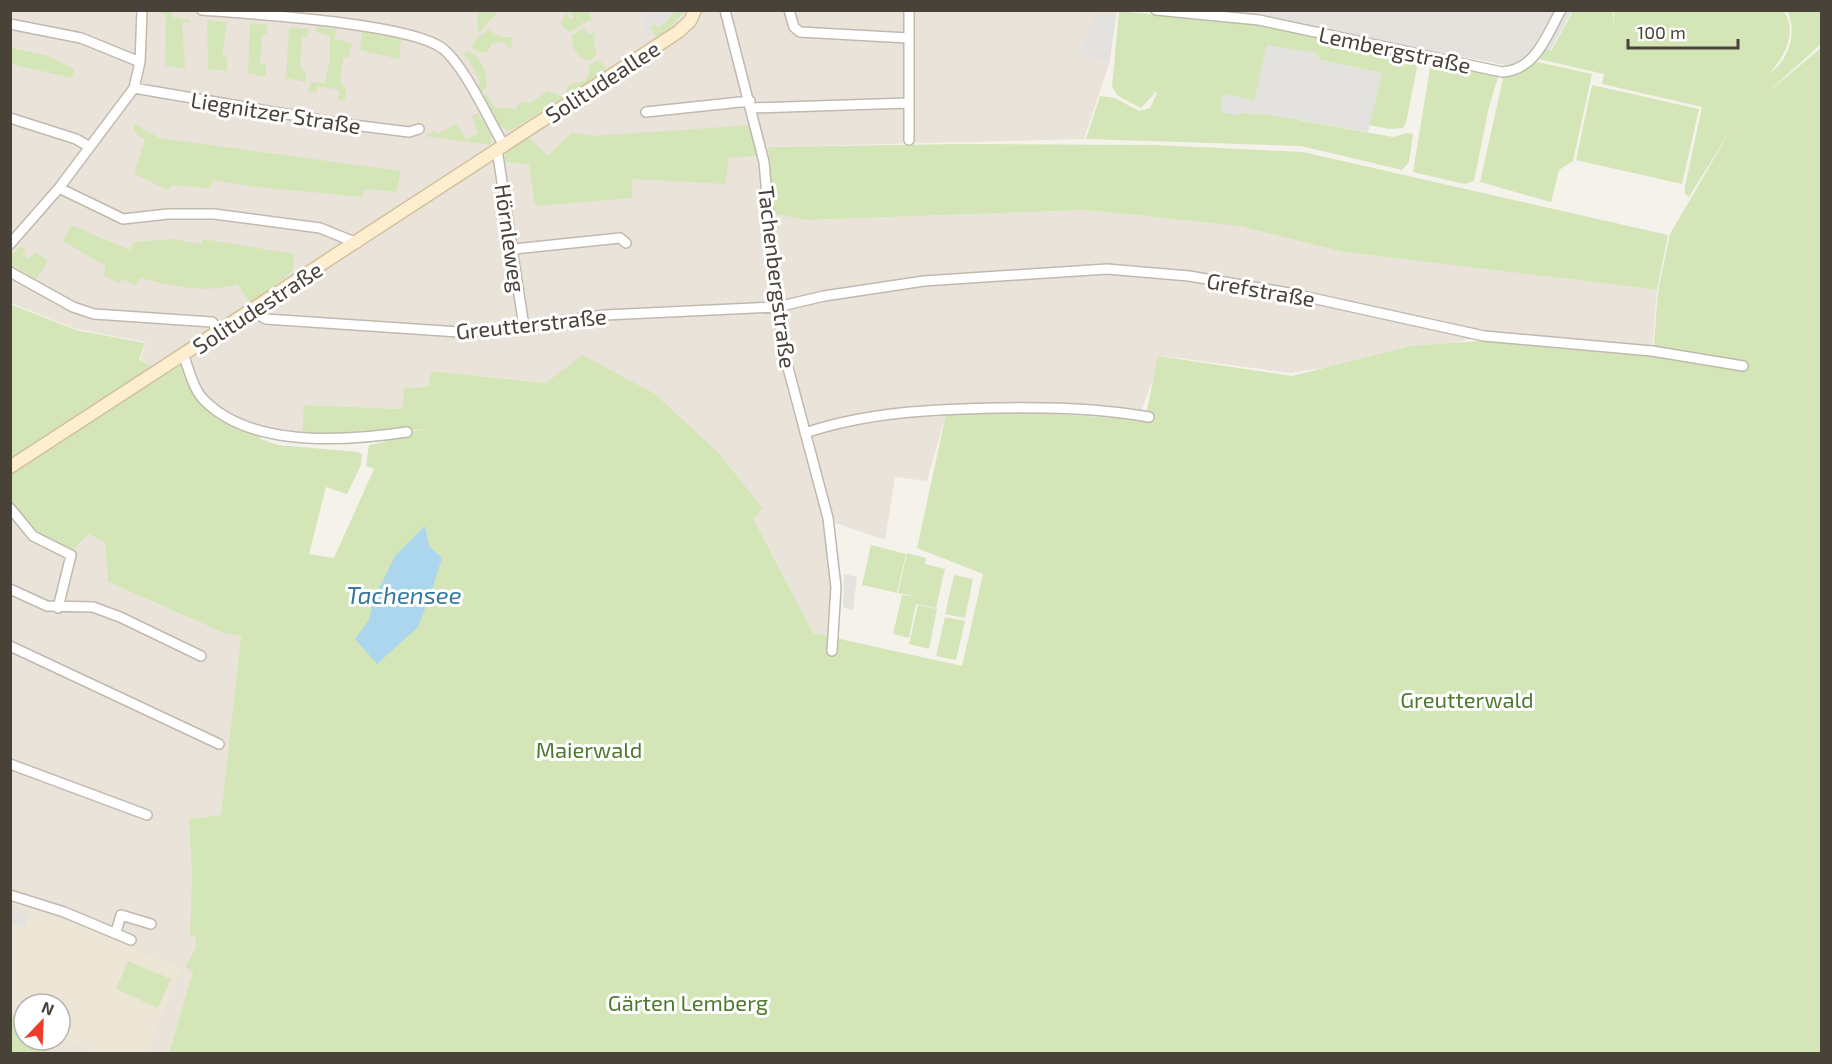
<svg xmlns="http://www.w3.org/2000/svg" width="1832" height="1064" font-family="'Exo 2',sans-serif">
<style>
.residential{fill:#e9e3da;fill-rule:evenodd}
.industrial{fill:#e5e1dd}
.education{fill:#ede5d6}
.green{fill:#d4e6b7}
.parking{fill:#e4e2df}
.water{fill:#acd6ed}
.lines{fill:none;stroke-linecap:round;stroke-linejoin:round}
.minor-casing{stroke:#c0b9ae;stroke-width:12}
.secondary-casing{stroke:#d2c19e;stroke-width:15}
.minor{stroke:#fff;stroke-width:9}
.secondary{stroke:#fceecf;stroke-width:12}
.labels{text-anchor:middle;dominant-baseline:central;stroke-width:6;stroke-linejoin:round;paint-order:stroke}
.street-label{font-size:22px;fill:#494239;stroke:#fff}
.park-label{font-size:22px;fill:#4f792f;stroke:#fff}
.water-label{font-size:24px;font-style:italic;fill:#3378a0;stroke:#fff}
</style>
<rect width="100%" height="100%" fill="#f5f2ec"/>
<path class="residential" d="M10,11h1107l-8,53 -25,75 -316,8 3,30 37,43 278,-10 153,16 105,26 313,38 -5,61 -168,-15 -98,22 -96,15 -128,-17 -24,63 -82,-7 -111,5 -18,64 -32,-4 -10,63 -58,-20 6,66 -3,52 -17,-5 -60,-115 10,-9 -43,-55 -65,-60 -224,-23 -3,17 -25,21 -98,-4 -3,29 -40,-4 -41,-18 -81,-52 6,-18 -70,-13 -65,-26z
M10,503l8,11 70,20 17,8 3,40 116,51 17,2 -20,180 -32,4 7,130 -11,16 8,6 -24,82h-158zM24,1004h36v36h-36z"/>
<path class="industrial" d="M1193,11h362l-26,44 -19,11 -232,-45z"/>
<path class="education" d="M11,901l82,29 88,39 -34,84h-50l-37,-14v-35h-36v18l-13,-13z"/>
<path class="green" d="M157,10l15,2v5l17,2v4l-7,-1 3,47 -20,-4 1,-50z
M477,11h22l-21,22 -1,-21z
M676,11h9l-16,18 -13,9 -6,-13 13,-1z
M1119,11l143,15 147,31 8,10 -11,56 -3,5 -14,1 -20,-4 13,-52 -62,-13 -3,-7 -15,-1 -48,49 -31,-6 -2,17 45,2 127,23 14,-4 6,1 -4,28 -7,8 -101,-24 -215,-7 14,-43 15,2 24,13 11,-3 7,-15 -7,-3 5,3 -14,15 -23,-12 -6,-9z
M1573,11h40l1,20v-20h170c14,21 0,46 -14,62 19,-13 28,-42 17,-62h34v33l-54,49 54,-45v1005h-1652l24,-82 -8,-5 11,-18 -1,-12 -5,-1 2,-56 -3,-60 32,-4 20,-179 -17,-3 -116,-51 -3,-40 -17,-8 -16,18c-28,-14 -44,-23 -62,-49v-199l66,26 69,13 -6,17 12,6 -15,12 47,-24 21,45 58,36 -2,4 19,6 80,7 3,3 -1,10 -14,29 -21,-7 -17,67 25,4 40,-89 -8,-3 3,-21 16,-3 3,-7 40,-6 -58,5h-68l2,-29 99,4 1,-21 24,-1 3,-16 115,12 36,-28 73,39 65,60 43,55 -10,9 60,115 149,33 21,-92 -66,-26 29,-134 80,-2 119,8 13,-64 134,20 119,-30 70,-5 172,15 5,-65 12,-57 63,-108 -44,71 -4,-3v-8l17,-79 -100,-23 2,-10 -66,-15 6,-11 7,3z
M571,12h17l4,7 -8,5 -1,-3 -2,5 -12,6 -8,-8 4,-11 7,7 2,-5 -2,1z
M207,20l20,2 -5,35h5v14l-19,-2z
M250,23l17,2v8l-5,2 -2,28 6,2v12l-18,-4z
M317,26l14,3 5,-2 -2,12 18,4 -3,15 -6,-1 -3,24 6,8 -1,12 -7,-1 1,-10 -21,-4 -2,7 -8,-1 3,-10 14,1 5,-24v-23l-14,-4z
M292,27l17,2 -1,8 -6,1 -2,29 6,5 -1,10 -19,-4 3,-49z
M584,28l5,7 7,-4 -3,8 4,16 -8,6c-13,-3 -17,-14 -17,-26z
M488,30l14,7h11l-2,11 -2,1 -5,-8 -13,3 -2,6 -6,3 -12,-5 6,-10z
M362,32l39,6 -2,21 -39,-9z
M11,48l35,7 28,14 -2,9 -61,-14z
M468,51c13,5 19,22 19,35l-5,6 -5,-7 4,-2 -13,-25 -5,-3z
M599,60l8,9 -38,26 -3,-6 4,-5 15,-3 4,-8v-8z
M1533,61l59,13 -19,87 -14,9 -8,32 -71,-20 24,-108z
M1431,62l68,12 -10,33 -15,74 -10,3 -51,-12z
M1592,85l107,24 -17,75 -106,-24z
M548,91l16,6 -54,34 -10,-5 -16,-30 2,-2 9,13 20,2 6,-7 9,1z
M478,113l13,23v9l-66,-9 9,-5 3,3 20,-10 9,15 12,-5 -6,-18z
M134,123l25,15 242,33 -5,21 -32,-3 -1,8c-50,-6 -100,-7 -150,-17l-3,8 -38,-3 -4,5 -34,-16 11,-34 -11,-8z
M752,125l5,31 -28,2 -4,26 -93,-5v19l-97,8 -6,-42 -25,-2 2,-14 22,-12 20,20 24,-24 20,4z
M959,144l198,1 146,7 365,83 -11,55 -313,-38 -105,-26 -153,-16 -278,10 -34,-6 -6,-67z
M71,225l59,25 4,-8 38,-3 29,5 2,-5 91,15 -1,17 -43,33 -12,-20c-36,10 -62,2 -98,-6l-4,7 -14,-6 -3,4 -15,-7 2,-10 -43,-25z
M20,246l6,4 -3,4 6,5 7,-7 12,9 -12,18 -25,-15v-8z
M871,545l35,9 -9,39 -35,-8z
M907,553l19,5 -1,6 20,5 -9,39 -20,-4 -7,34 -16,-4 9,-39 16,2 -20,-4z
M954,575l19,4 -8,39 -20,-4z
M918,605l19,4 -8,40 -20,-5z
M945,617l20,4 -9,39 -20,-4z
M128,961l43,18 -13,29 -42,-19z
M10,1011l14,14v15h25l-3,13h-35z"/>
<path class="parking" d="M649,11v-1l27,1 -17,17 -6,-5 -3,2 3,9 -5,2 -7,-15z
M1097,11l19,4 -7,49 -30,-12z
M1565,11h7l-22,40 -5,-3z
M1267,45l50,8 3,7 62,13 -14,59 -102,-18 -22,-1 -8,2 -15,-3 2,-18 31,6z
M844,574l13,3 -4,33 -10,-3z
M10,904l21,8 -7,16 -13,-5z"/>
<path class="water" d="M425,526l4,20 13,12 -12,38 -12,31 -41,37 -22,-25 14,-19 4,-19 22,-45z"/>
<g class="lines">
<g class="minor-casing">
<path id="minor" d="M202,10c48,4 206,13 240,38 22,17 46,70 61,96
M725,10l39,152 13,145 10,57 41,154 8,69 -4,64
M789,10l5,17 6,5 108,6
M909,10v130
M1156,10l103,10 243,52c34,-2 44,-36 59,-62
M10,24l71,14 59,24
M134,88l211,36 64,8 10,-3
M751,108l157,-5
M646,112l104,-11
M10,118l66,21 12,7
M497,149l27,178
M59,188l64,31 45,-5h46l106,14 37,15
M10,244l49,-56 75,-100 6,-26 2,-52
M514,249l106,-11 6,5
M10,272l63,35 21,7 118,8 8,9
M252,311l14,8 193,13 37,-2 109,-15 172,-8 47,-11 100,-15 183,-12 82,7 100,17 195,43 168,15 91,15
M183,354c6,15 10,35 21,46 47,48 143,41 203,32
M805,433c62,-21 129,-24 194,-25 51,-1 100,0 150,9
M10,508l23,28 38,19 -13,53
M10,589l37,17 46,1 27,10 81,39
M10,646l209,98
M10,764l137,51
M10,895l54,17 67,28
M116,932l5,-17 30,9"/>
</g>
<g class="secondary-casing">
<path id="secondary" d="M10,467l668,-435 12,-11 5,-11"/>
</g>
<use href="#minor" class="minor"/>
<use href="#secondary" class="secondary"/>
</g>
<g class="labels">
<g class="street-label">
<text transform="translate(1395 49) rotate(12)">Lembergstraße</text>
<text transform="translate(602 81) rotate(-33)">Solitudeallee</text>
<text transform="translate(276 112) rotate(9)">Liegnitzer Straße</text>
<text transform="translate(511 238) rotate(82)">Hörnleweg</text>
<text transform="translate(778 277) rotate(83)">Tachenbergstraße</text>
<text transform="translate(1261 289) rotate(10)">Grefstraße</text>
<text transform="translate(257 307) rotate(-33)">Solitudestraße</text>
<text transform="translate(531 323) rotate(-6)">Greutterstraße</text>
</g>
<g class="park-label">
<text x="1467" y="699">Greutterwald</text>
<text x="589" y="749">Maierwald</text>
<text x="688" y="1002">Gärten Lemberg</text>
</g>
<g class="water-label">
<text x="404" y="594">Tachensee</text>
</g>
</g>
<rect width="1832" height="1064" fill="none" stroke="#494239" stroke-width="24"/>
<g transform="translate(42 1022) rotate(23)"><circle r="28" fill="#ffffff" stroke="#b6b3b0" stroke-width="1.5"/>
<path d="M0-4.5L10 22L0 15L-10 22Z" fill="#ee3c29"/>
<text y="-9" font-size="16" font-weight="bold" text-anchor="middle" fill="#494239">N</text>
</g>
<path d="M1628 39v9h110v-9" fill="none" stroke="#494239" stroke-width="3"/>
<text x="1637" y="39" font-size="18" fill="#494239" stroke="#ffffff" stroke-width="4.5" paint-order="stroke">100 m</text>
</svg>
